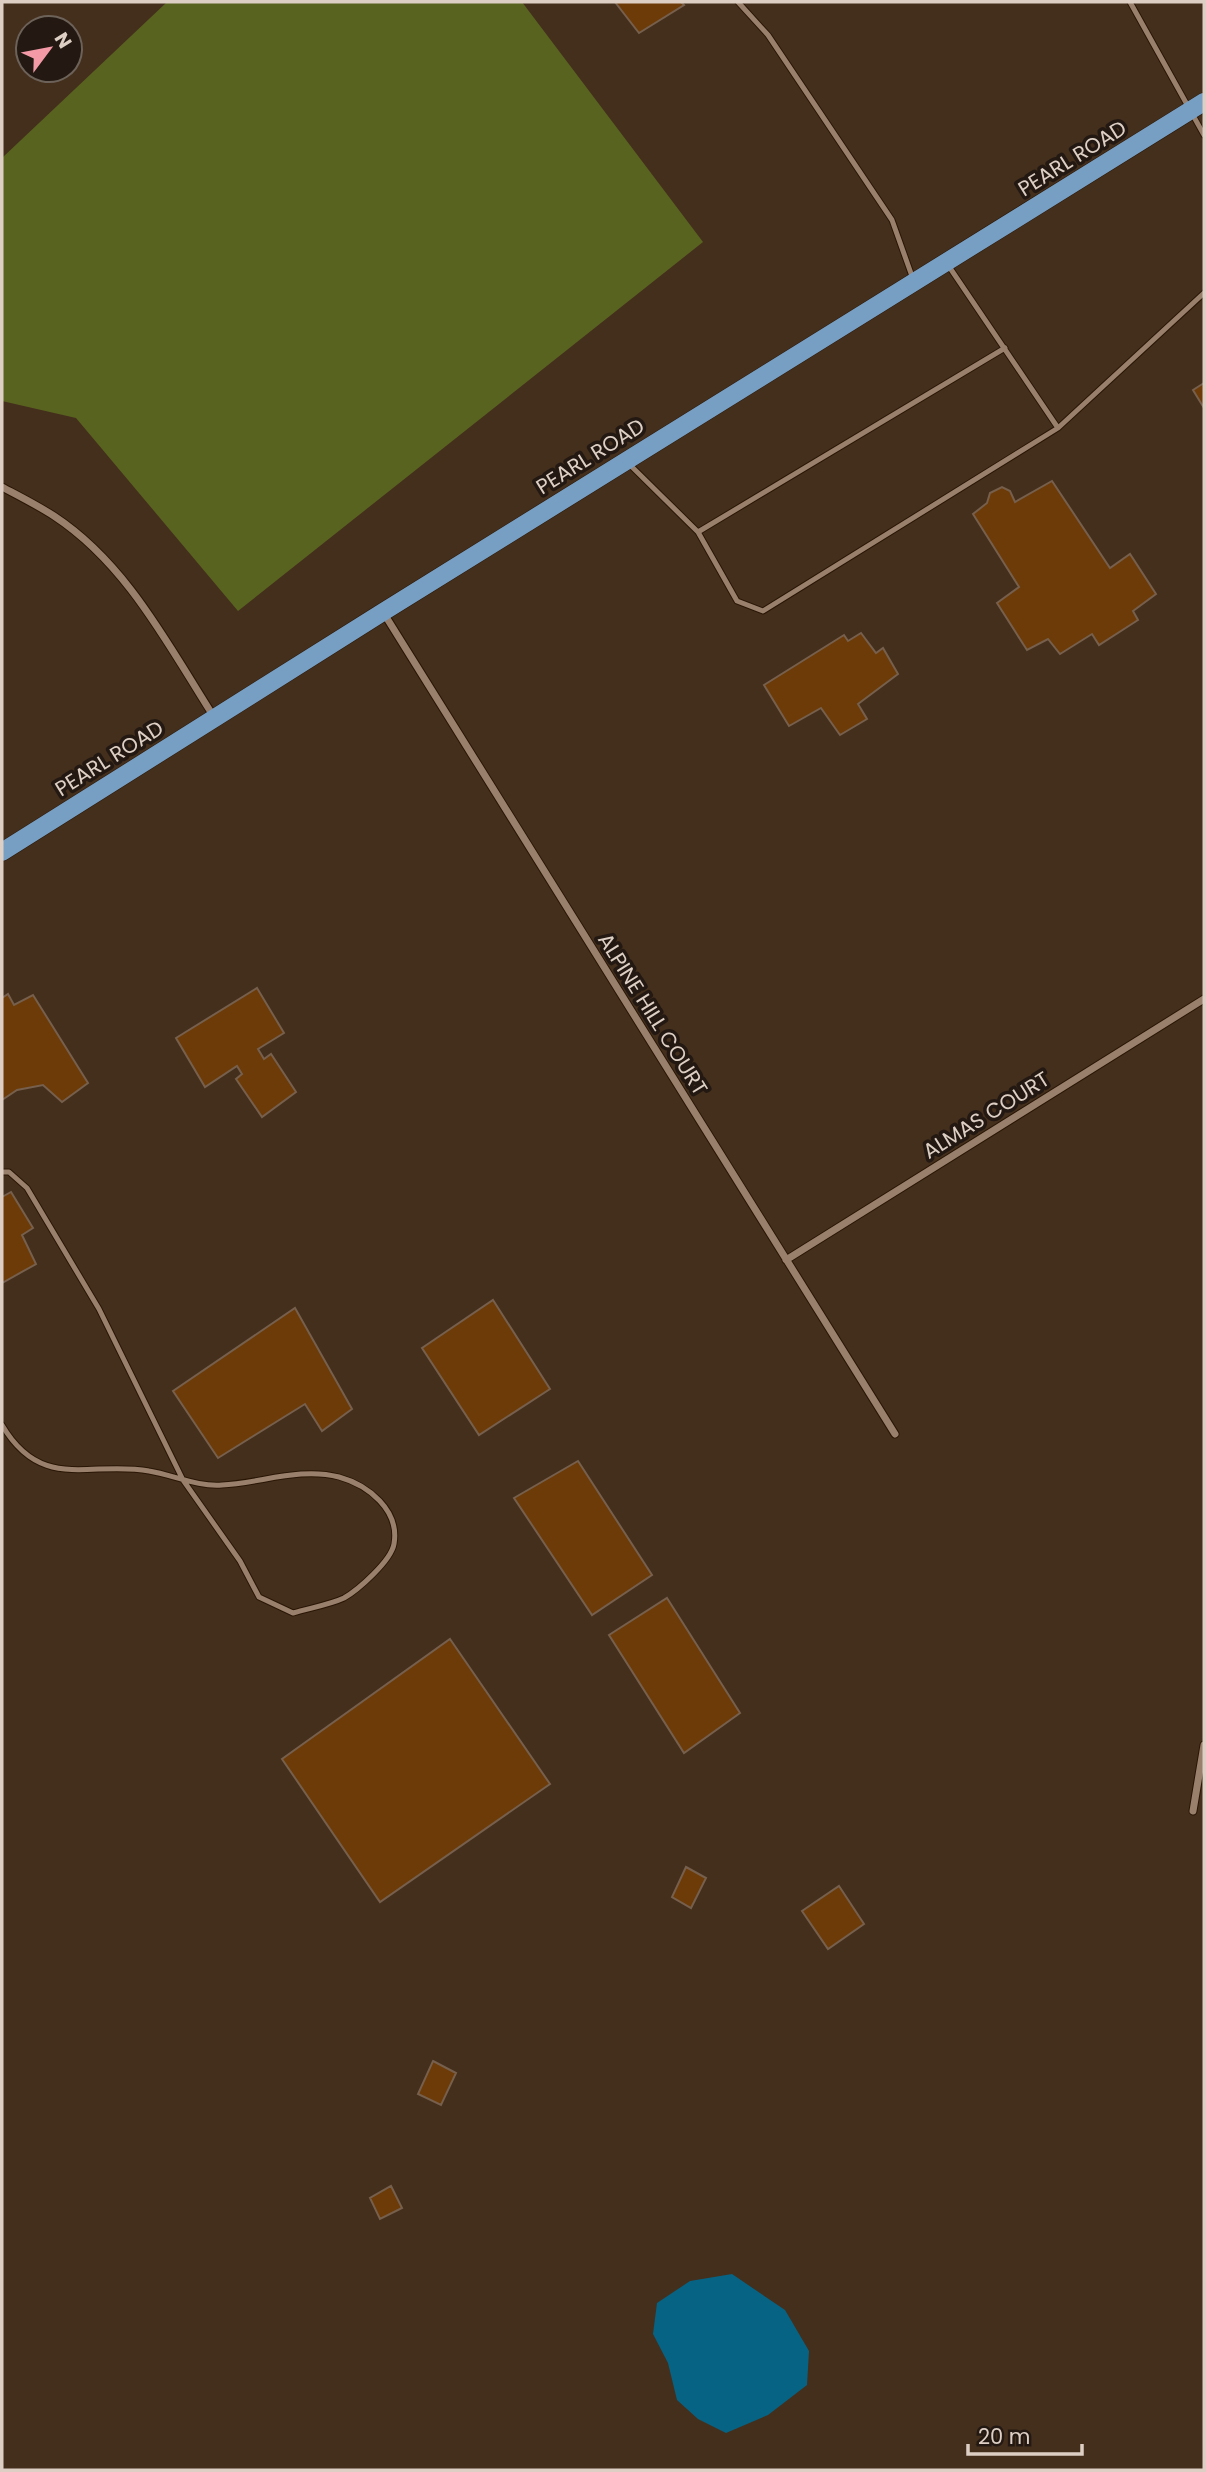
<svg xmlns="http://www.w3.org/2000/svg" width="1206" height="2472" font-family="Poppins,sans-serif">
<style>
.forest{fill:#596320}
.water{fill:#076383}
.building{fill:#6c3b07;stroke:#765f4c;stroke-width:2}
.lines{fill:none;stroke-linecap:round;stroke-linejoin:round}
.service-casing{stroke:#2a1605;stroke-width:7}
.minor-casing{stroke:#2a1605;stroke-width:9}
.primary-casing{stroke:#2a1605;stroke-width:19}
.service{stroke:#99806c;stroke-width:5}
.minor{stroke:#99806c;stroke-width:7}
.primary{stroke:#779fc4;stroke-width:18}
.labels{text-anchor:middle;dominant-baseline:central;stroke-width:7;stroke-linejoin:round;paint-order:stroke}
.street-label{font-size:21px;fill:#ddcfc4;stroke:#231912}
</style>
<rect width="100%" height="100%" fill="#442f1d"/>
<path class="forest" d="M167,2h355l181,240 -465,369 -162,-193 -74,-17v-243z"/>
<path class="water" d="M732,2274l53,36 24,41 -2,34 -39,30 -42,18 -28,-14 -21,-19 -9,-37 -15,-29 4,-31 33,-22z"/>
<path class="building" d="M615,2h66l3,3 -45,28z
M1204,383v25l-11,-18z
M1052,481l58,87 20,-14 26,40 -23,17 5,9 -39,25 -7,-11 -32,20 -12,-15 -21,11 -30,-47 22,-16 -46,-73 14,-11 3,-10 12,-6 8,4 5,11z
M861,633l15,20 7,-5 15,26 -40,30 9,15 -27,16 -19,-27 -32,18 -25,-41 80,-50 4,6z
M257,988l27,45 -26,16 6,10 7,-5 25,38 -34,25 -26,-38 6,-5 -5,-8 -32,21 -29,-49z
M8,994l6,11 19,-10 55,88 -26,19 -19,-17 -26,5 -15,10v-102z
M11,1192l22,36 -11,7 14,29 -34,19v-86z
M493,1300l57,89 -71,46 -57,-87z
M295,1308l57,101 -30,22 -17,-27 -87,54 -45,-67z
M578,1461l74,114 -60,40 -78,-117z
M667,1598l73,115 -56,40 -75,-118z
M450,1639l100,145 -170,118 -98,-143z
M686,1867l20,11 -15,30 -19,-11z
M839,1886l25,38 -36,25 -26,-38z
M433,2061l23,12 -15,32 -23,-11z
M391,2186l11,22 -22,11 -10,-21z"/>
<g class="lines">
<g class="service-casing">
<path id="service" d="M738,2l30,33 124,185 21,59
M1130,2l74,133
M948,265l110,163
M628,463l70,69 39,69 26,10 295,-183 146,-135
M698,532l307,-184
M2,1172h7l18,16 72,121 84,171 57,81 19,36 34,16c16,-5 36,-8 51,-15 14,-8 47,-37 50,-54 6,-34 -26,-59 -55,-67 -39,-10 -78,6 -117,8 -24,2 -49,-10 -73,-14 -58,-11 -107,22 -147,-46"/>
</g>
<g class="minor-casing">
<path id="minor" d="M2,487c17,9 35,18 52,29 73,48 114,129 160,201
M383,612l512,822
M786,1260l418,-261
M1193,1811l11,-66"/>
</g>
<g class="primary-casing">
<path id="primary" d="M2,852l381,-240 821,-510"/>
</g>
<use href="#service" class="service"/>
<use href="#minor" class="minor"/>
<use href="#primary" class="primary"/>
</g>
<g class="labels">
<g class="street-label">
<text transform="translate(1072 158) rotate(-32)">PEARL ROAD</text>
<text transform="translate(590 456) rotate(-32)">PEARL ROAD</text>
<text transform="translate(109 758) rotate(-32)">PEARL ROAD</text>
<text transform="translate(653 1014) rotate(58)">ALPINE HILL COURT</text>
<text transform="translate(986 1115) rotate(-32)">ALMAS COURT</text>
</g>
</g>
<rect width="1206" height="2472" fill="none" stroke="#ddcfc4" stroke-width="7"/>
<g transform="translate(49 49) rotate(58)"><circle r="33" fill="#231912" stroke="#6d6259" stroke-width="2"/>
<path d="M0-5L12 26L0 18L-12 26Z" fill="#f49aa7"/>
<text y="-10" font-size="19" font-weight="bold" text-anchor="middle" fill="#ddcfc4">N</text>
</g>
<path d="M968 2444v10h114v-10" fill="none" stroke="#ddcfc4" stroke-width="3.5"/>
<text x="978" y="2444" font-size="21" fill="#ddcfc4" stroke="#231912" stroke-width="5" paint-order="stroke">20 m</text>
</svg>
